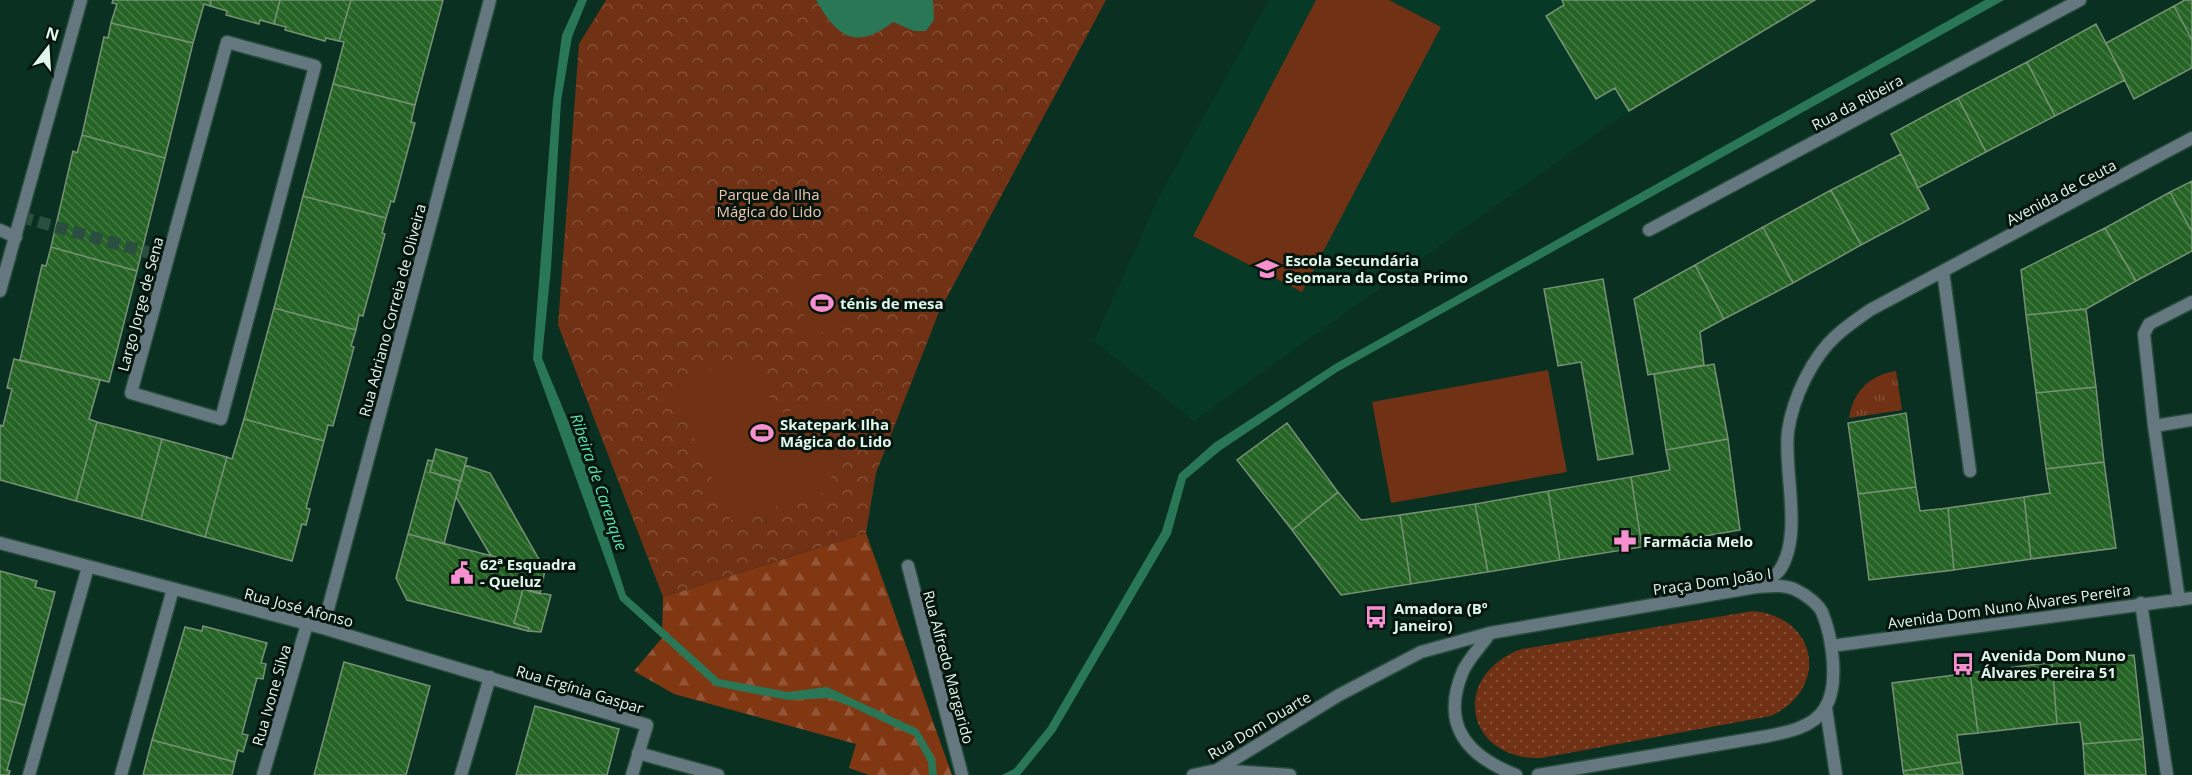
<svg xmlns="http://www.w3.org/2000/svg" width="2192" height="775" font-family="'Open Sans',sans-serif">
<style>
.built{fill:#063926}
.grass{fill:url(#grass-tufts)}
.forest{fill:url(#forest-firs)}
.park{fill:url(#park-crowns)}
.garden{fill:url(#garden-dots)}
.pitch{fill:#703115}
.water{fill:#297757}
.building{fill:url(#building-back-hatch);stroke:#779175;stroke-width:1.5}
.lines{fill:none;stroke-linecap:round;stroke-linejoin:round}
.minor-tunnel{stroke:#2a4e3f;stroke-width:12;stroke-dasharray:12 6;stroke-linecap:butt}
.service-casing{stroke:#284c3d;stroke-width:15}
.minor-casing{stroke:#284c3d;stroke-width:15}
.tertiary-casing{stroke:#284c3d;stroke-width:15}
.service{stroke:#66787f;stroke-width:12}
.minor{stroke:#66787f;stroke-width:12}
.tertiary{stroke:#66787f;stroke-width:12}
.labels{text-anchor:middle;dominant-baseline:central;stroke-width:6;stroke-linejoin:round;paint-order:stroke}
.street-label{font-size:15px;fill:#e2f7ec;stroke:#06150e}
.park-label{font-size:15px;fill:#f2c4b2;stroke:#06150e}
.poi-label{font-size:15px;font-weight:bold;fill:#e2f7ec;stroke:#06150e;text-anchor:start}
.water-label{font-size:16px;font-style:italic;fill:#59e2aa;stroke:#06150e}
</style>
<defs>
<pattern id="grass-tufts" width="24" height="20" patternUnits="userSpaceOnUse" patternTransform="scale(1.5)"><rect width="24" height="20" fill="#703115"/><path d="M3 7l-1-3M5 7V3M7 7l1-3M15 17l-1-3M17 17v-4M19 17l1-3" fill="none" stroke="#845037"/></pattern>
<pattern id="forest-firs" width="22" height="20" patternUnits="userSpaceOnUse" patternTransform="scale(1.5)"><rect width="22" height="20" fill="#823713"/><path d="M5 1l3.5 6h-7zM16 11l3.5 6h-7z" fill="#935536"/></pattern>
<pattern id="park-crowns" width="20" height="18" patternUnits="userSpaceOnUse" patternTransform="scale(1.5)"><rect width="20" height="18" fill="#703115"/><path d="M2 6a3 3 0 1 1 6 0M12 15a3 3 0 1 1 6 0" fill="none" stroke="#845037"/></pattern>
<pattern id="garden-dots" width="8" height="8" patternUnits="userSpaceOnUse" patternTransform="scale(1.5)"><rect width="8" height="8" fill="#703115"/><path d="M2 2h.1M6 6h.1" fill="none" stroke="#845037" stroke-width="1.8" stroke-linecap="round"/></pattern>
<pattern id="building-back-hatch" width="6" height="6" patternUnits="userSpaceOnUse" patternTransform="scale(1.5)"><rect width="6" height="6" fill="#266425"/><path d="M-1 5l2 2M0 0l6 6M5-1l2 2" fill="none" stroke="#457b45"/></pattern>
</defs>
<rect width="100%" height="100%" fill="#0a3021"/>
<path class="built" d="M1269,0h546l-186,111 -435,310 -100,-80 65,-144z"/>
<path class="grass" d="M1896,371l6,39 -53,8c4,-27 21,-43 47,-47z"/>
<path class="forest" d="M866,533l86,242h-83l-20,-7 7,-24 -182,-50 -40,-23 28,-33 1,-41z"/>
<path class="park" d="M606,0h500l-167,312 -63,161 -10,60 -203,64 -105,-272 21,-281z"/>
<path class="garden" d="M1753,611c65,6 77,77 18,105l-230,42c-76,2 -92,-83 -19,-109z"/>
<path class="pitch" d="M1316,0h73l52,27 -139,265 -109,-56z
M830,272l22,47 -40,17 -19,-49z
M749,352l23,51 12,10 38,-12 18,52 -14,39 -95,28 -60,-133z
M1548,370l19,102 -176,31 -19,-101z"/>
<path class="water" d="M578,0h9l-15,37 -11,64 -10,167 -9,90 37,89 47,148 93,84 69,13 39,-5 91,42 17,29 2,17h-8l-1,-13 -14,-26 -62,-29 -23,-9 -41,2 -73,-14 -95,-86 -87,-241 20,-258 9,-66z
M816,0h117l1,20 -8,11h-12l-21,-9c-37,29 -56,15 -77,-22z
M1985,0h19l-667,372 -116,78 -35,29 -15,55 -116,198 -35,43h-18l12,-6 34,-42 114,-196 17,-57 35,-31 121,-79z"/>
<path class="building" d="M113,0h98l-1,6 -6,-2 -11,39 -82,-20 6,-19 -5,-1z
M211,0h69l-6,24 -14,-4 -1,4 -33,-9 1,-4 -17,-5z
M280,0h71l-12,41 -13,-3 -1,3 -40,-11 1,-3 -12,-3z
M351,0h92l-28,105 -82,-21 11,-42 -5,-1z
M1562,0h253l-186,111 -14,-23 -19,11 -50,-83 18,-11z
M2185,0h7v40l-18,-34z
M2174,6l18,34v28l-58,31 -28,-56z
M111,23l82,20 -28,115 -83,-23 22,-98 4,1z
M2096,24l29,56 -70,36 -28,-54z
M2027,62l28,54 -69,36 -28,-54z
M333,84l82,21 -4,17 4,1 -21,79 -3,-1 -5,17 -83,-22z
M1958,98l28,54 -68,36 -27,-54z
M82,135l83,23 -28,113 -86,-24 22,-96 4,2z
M1901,154l28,55 -68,36 -30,-55z
M2192,181v51l-22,-40z
M1831,190l30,55 -68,38 -30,-56z
M2170,192l22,40v19l-56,30 -31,-53z
M303,196l83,22 -4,15 3,1 -22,82 -4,-1 -3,15 -82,-22z
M1763,227l30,56 -69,36 -29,-54z
M2105,228l31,53 -50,28 -60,6 -5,-45z
M51,247l86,24 -28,111 -89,-22 22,-95 4,1z
M1695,265l29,54 -24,13 4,33 -56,10 -14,-76z
M1603,279l30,175 -35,6 -17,-98 -23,4 -14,-77z
M274,308l82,22 -5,16 3,1 -21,79 -5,-1 -4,16 -80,-22z
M2086,309l10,78 -60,6 -10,-78z
M14,359l86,21 -11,39 8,3 -21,79 -76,-21v-55l3,1 9,-37 -5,-1z
M1714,364l14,75 -62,11 -12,-76z
M2096,387l8,75 -58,7 -10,-76z
M1906,413l10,74 -58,7 -10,-71z
M244,419l80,22 -18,67 4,1 -4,16 -4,-1 -10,37 -87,-24 22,-80 5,2z
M97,422l65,17 -21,80 -65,-18z
M1287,423l51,69 -46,38 -55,-70z
M162,439l65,18 -22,80 -64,-18z
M1728,439l12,91 -98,17 -11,-70 39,-7 -4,-20z
M436,449l31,9 -6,23 -31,-9z
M428,460l5,1 -3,11 30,9 -16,63 -36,-10z
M2104,462l12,86 -85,11 -7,-62 26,-4 -4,-24z
M465,465l25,8 55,97 -54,-14 -35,-59z
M1631,477l11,70 -82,13 -12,-69z
M1916,487l4,24 28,-3 6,62 -85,10 -11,-86z
M1548,491l12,69 -72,12 -13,-68z
M1338,492l23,28 39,-5 11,69 -70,11 -49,-65z
M2024,497l7,62 -77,11 -6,-62z
M1475,504l13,68 -77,12 -11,-69z
M408,534l137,36 -5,24 -17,-5 -9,34 15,5 -1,3 -121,-31 -11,-22z
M0,571l37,10 -2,6 20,5 -30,113 -25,-7z
M523,589l28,6 -10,37 -13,-1 1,-3 -15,-5z
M203,626l64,17 -6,20 5,1 -3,15 -6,-1 -15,56 6,1 -5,17 -5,-2 -3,12 -83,-22 33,-113 17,4z
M2134,655l9,84 -60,5 -3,-22 -23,2 -5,-62z
M344,662l86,24 -24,89h-92z
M2052,662l5,62 -79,9 -8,-60z
M1970,673l8,60 -21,2 4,27 -58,9 -11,-88z
M0,698l25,7 -18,65 3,1 -1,4h-9z
M535,706l84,23 -12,46h-91z
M2143,739l3,36h-61l-2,-31z
M152,740l83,22 -3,13h-89z
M1961,762l2,13h-59l-1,-4z"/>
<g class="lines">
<path class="minor-tunnel" d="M21,217l147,41"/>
<g class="service-casing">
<path id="service" d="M638,753l80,22"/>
</g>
<g class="minor-casing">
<path id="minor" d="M227,42l88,24 -94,353 -90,-26z
M0,230l16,7
M1649,230l431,-230
M1943,271l27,200
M0,291l81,-291
M2154,426l-10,-92 5,-10 43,-22
M0,543l323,85 324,97 -15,50
M908,566l54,209
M1756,587c7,-5 18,-10 23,-16 25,-35 4,-101 9,-140 5,-33 24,-74 49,-96 10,-9 22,-17 33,-25l322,-172
M2179,600l-25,-174 38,-6
M2141,603l26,172
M323,628l167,-628
M1826,708l10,67
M29,775l59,-208
M121,775l52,-186
M263,775l44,-151
M461,775l29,-98"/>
</g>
<g class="tertiary-casing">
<path id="tertiary" d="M1490,633c-8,12 -21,25 -27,38 -23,54 4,85 53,104
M1831,646l361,-48
M1217,770l73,5
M1193,775l24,-5 122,-75 82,-43 69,-19 266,-46c14,-1 29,-3 42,4 8,4 20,13 24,21 10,24 18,73 3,96 -11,19 -37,24 -57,28l-230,39"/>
</g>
<use href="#service" class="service"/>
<use href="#minor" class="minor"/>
<use href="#tertiary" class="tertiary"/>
</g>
<defs>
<g id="school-bare" transform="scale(1.8)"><path d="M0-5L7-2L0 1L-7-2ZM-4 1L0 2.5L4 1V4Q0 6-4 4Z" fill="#f690cf" stroke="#06150e" stroke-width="2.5" paint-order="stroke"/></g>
<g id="stadium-bare" transform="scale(1.8)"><path d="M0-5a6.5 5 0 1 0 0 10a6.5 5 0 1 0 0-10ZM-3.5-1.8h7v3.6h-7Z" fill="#f690cf" stroke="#06150e" stroke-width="2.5" paint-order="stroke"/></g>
<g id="pharmacy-bare" transform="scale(1.8)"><path d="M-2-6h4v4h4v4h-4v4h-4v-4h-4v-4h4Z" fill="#f690cf" stroke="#06150e" stroke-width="2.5" paint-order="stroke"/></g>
<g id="civic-bare" transform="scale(1.8)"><path d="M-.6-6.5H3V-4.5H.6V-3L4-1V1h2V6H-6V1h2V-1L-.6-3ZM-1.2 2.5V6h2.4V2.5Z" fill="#f690cf" stroke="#06150e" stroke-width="2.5" paint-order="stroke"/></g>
<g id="bus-bare" transform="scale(1.8)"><path d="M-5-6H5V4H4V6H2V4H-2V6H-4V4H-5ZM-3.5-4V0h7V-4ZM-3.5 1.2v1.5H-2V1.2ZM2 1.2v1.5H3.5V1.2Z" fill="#f690cf" stroke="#06150e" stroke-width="2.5" paint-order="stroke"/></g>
</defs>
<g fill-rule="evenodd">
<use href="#school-bare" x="1267" y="269"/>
<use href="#stadium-bare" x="822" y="303"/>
<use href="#stadium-bare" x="762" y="433"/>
<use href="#pharmacy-bare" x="1625" y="541"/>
<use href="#civic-bare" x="462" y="573"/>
<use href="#bus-bare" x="1376" y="617"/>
<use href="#bus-bare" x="1963" y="664"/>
</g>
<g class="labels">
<g class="street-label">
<text transform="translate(1857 102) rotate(-28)">Rua da Ribeira</text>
<text transform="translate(2061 192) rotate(-28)">Avenida de Ceuta</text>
<text transform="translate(140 304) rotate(-75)">Largo Jorge de Sena</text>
<text transform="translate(392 310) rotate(-75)">Rua Adriano Correia de Oliveira</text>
<text transform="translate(1712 581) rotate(-8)">Praça Dom João I</text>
<text transform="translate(2009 606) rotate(-8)">Avenida Dom Nuno Álvares Pereira</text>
<text transform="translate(299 607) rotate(15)">Rua José Afonso</text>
<text transform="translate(949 667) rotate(75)">Rua Alfredo Margarido</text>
<text transform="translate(580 689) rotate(17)">Rua Ergínia Gaspar</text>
<text transform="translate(271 695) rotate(-74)">Rua Ivone Silva</text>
<text transform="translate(1259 725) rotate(-31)">Rua Dom Duarte</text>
</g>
<g class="park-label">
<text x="769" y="194">Parque da Ilha<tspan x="769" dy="17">Mágica do Lido</tspan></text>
</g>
<g class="poi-label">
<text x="1285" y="260">Escola Secundária<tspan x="1285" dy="17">Seomara da Costa Primo</tspan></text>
<text x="840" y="303">ténis de mesa</text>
<text x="780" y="424">Skatepark Ilha<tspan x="780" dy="17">Mágica do Lido</tspan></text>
<text x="1643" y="541">Farmácia Melo</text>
<text x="480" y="564">62ª Esquadra<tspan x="480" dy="17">- Queluz</tspan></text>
<text x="1394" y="608">Amadora (Bº<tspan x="1394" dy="17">Janeiro)</tspan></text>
<text x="1981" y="655">Avenida Dom Nuno<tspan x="1981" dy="17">Álvares Pereira 51</tspan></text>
</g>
<g class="water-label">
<text transform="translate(599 482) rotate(71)">Ribeira de Carenque</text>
</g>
</g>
<g transform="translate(48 48) rotate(17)" stroke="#06150e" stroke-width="4.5" paint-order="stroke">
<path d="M0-4.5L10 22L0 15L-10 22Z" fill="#e2f7ec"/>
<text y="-9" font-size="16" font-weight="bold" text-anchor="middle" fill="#e2f7ec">N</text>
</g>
</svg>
